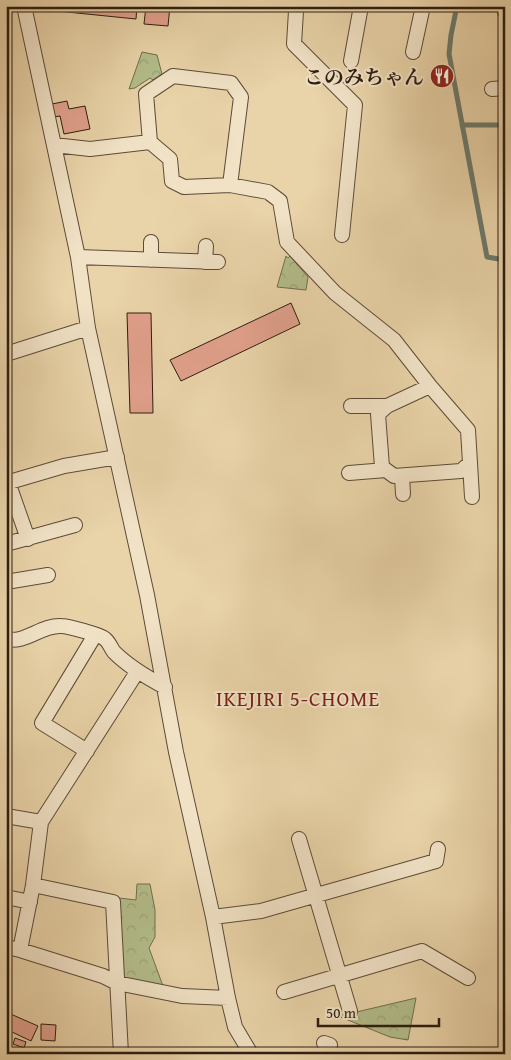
<svg xmlns="http://www.w3.org/2000/svg" width="511" height="1060" font-family="'Gentium Book Plus','Noto Serif JP',serif">
<style>
.park{fill:url(#park-crowns);stroke:#706e4e}
.lines{fill:none;stroke-linecap:round;stroke-linejoin:round}
.stream{stroke:#6d7a6d;stroke-width:5}
.building{fill:#e1a08c;stroke:#2d1e12}
.minor-casing{stroke:#5c4b38;stroke-width:16}
.minor{stroke:#f1e2c6;stroke-width:14}
.labels{text-anchor:middle;dominant-baseline:central;stroke-width:4;stroke-linejoin:round;paint-order:stroke}
.poi-label{font-size:20px;font-weight:bold;fill:#2d1e12;stroke:#f1e2c6;text-anchor:end}
.neighbourhood-label{font-size:21px;letter-spacing:1px;fill:#7a1f14;stroke:#f1e2c6}
</style>
<defs>
<pattern id="park-crowns" width="20" height="18" patternUnits="userSpaceOnUse" patternTransform="scale(1.25)"><rect width="20" height="18" fill="#b3bd8a"/><path d="M2 6a3 3 0 1 1 6 0M12 15a3 3 0 1 1 6 0" fill="none" stroke="#9aa276"/></pattern>
</defs>
<rect width="100%" height="100%" fill="#e9d3a8"/>
<filter id="stains"><feTurbulence type="fractalNoise" baseFrequency=".004" numOctaves="4"/><feColorMatrix values="0 0 0 0 .2 0 0 0 0 .09 0 0 0 0 .02 0 0 0 .5 -.17"/></filter>
<radialGradient id="worn" r=".72"><stop offset=".6" stop-color="#630" stop-opacity="0"/><stop offset="1" stop-color="#630" stop-opacity=".3"/></radialGradient>
<path class="park" d="M142,52l15,3 5,19 -9,6 -3,-2 -15,10 -6,1z
M286,256l2,2 2,-2 18,21 -2,13 -29,-3z
M137,884h13l5,26v27l-6,11 14,38 -39,-7 -4,-5 -1,-76 17,2z
M416,998l-8,42 -18,-3 -57,-23 13,-4 2,4z"/>
<g class="lines">
<path class="stream" d="M457,6l-6,29 -2,19 38,203 18,3
M462,125h43"/>
</g>
<path class="building" d="M57,6h80l-1,13 -79,-8z
M146,6h24l-2,20 -24,-2z
M67,101l2,8 16,-3 5,23 -26,5 -4,-18 -6,1 -2,-13z
M291,303l9,21 -119,57 -11,-21z
M127,313h24l2,100h-23z
M6,1012l32,14 -7,15 -19,-9 -2,5 -4,-2z
M41,1024l15,1 -1,16 -14,-1z
M15,1038l11,4 -2,6 -11,-4z"/>
<g class="lines">
<g class="minor-casing">
<path id="minor" d="M24,6l54,251 10,71 59,267 29,157 37,165 15,81 7,29 16,27
M298,6l-2,5 -2,33 61,61 -13,130
M503,6l2,6
M413,52l10,-46
M351,61l10,-55
M492,89l13,-1
M150,142l-4,-48 27,-18 58,7 10,14 -11,88
M54,145l36,4 60,-7 20,17 2,22 12,6 46,-2 38,7 12,9 7,41 48,51 59,47 36,46 38,44 2,33 -9,8 -67,5 -12,-9 -4,-53 9,-8 43,-20
M78,257l140,5
M151,260v-18
M205,262l1,-16
M6,354l82,-26
M351,406h36
M470,463l2,34
M349,473l37,-3
M402,476l1,18
M8,482l20,57
M6,483l58,-17 53,-9
M6,544l69,-19
M6,582l42,-7
M6,639c19,5 35,-14 55,-13 7,0 40,9 44,13 4,3 6,9 9,13 15,15 32,25 51,35
M87,751l-45,-28 53,-88
M6,816l35,6 96,-150
M299,839l51,172
M33,885l80,17 8,152
M6,897l24,5
M213,917l48,-6 175,-50 2,-12
M6,947l14,3 83,26 14,7 65,13 46,2
M20,950l13,-65 8,-63
M284,992l138,-41 46,27
M324,1043l6,2 -2,9"/>
</g>
<use href="#minor" class="minor"/>
</g>
<defs>
<g id="restaurant-disc" transform="scale(1.25)"><circle r="9.5" fill="#8f2418" stroke="#f1e2c6"/><path d="M-5-6h1v4h1v-4h1v4h1v-4h1v5L-1.5 .5V6h-2V.5L-5-1ZM5-6V6H3V1.5H1.5Q1.5-4 5-6Z" fill="#fff"/></g>
</defs>
<g fill-rule="evenodd">
<use href="#restaurant-disc" x="442" y="76"/>
</g>
<g class="labels">
<g class="poi-label">
<text x="424" y="76">このみちゃん</text>
</g>
<g class="neighbourhood-label">
<text x="298" y="698">IKEJIRI 5-CHOME</text>
</g>
</g>
<rect width="511" height="1060" fill="none" stroke="#e9d3a8" stroke-width="25"/>
<rect x="8" y="8" width="496" height="1045" fill="none" stroke="#2d1e12" stroke-width="2.5"/>
<rect x="12" y="12" width="486" height="1035" fill="none" stroke="#2d1e12"/>
<path d="M318 1018v8h121v-8" fill="none" stroke="#2d1e12" stroke-width="2.5"/>
<text x="326" y="1018" font-size="15" fill="#2d1e12" stroke="#f1e2c6" stroke-width="4" paint-order="stroke">50 m</text>
<rect width="100%" height="100%" filter="url(#stains)"/>
<rect width="100%" height="100%" fill="url(#worn)"/>
</svg>
